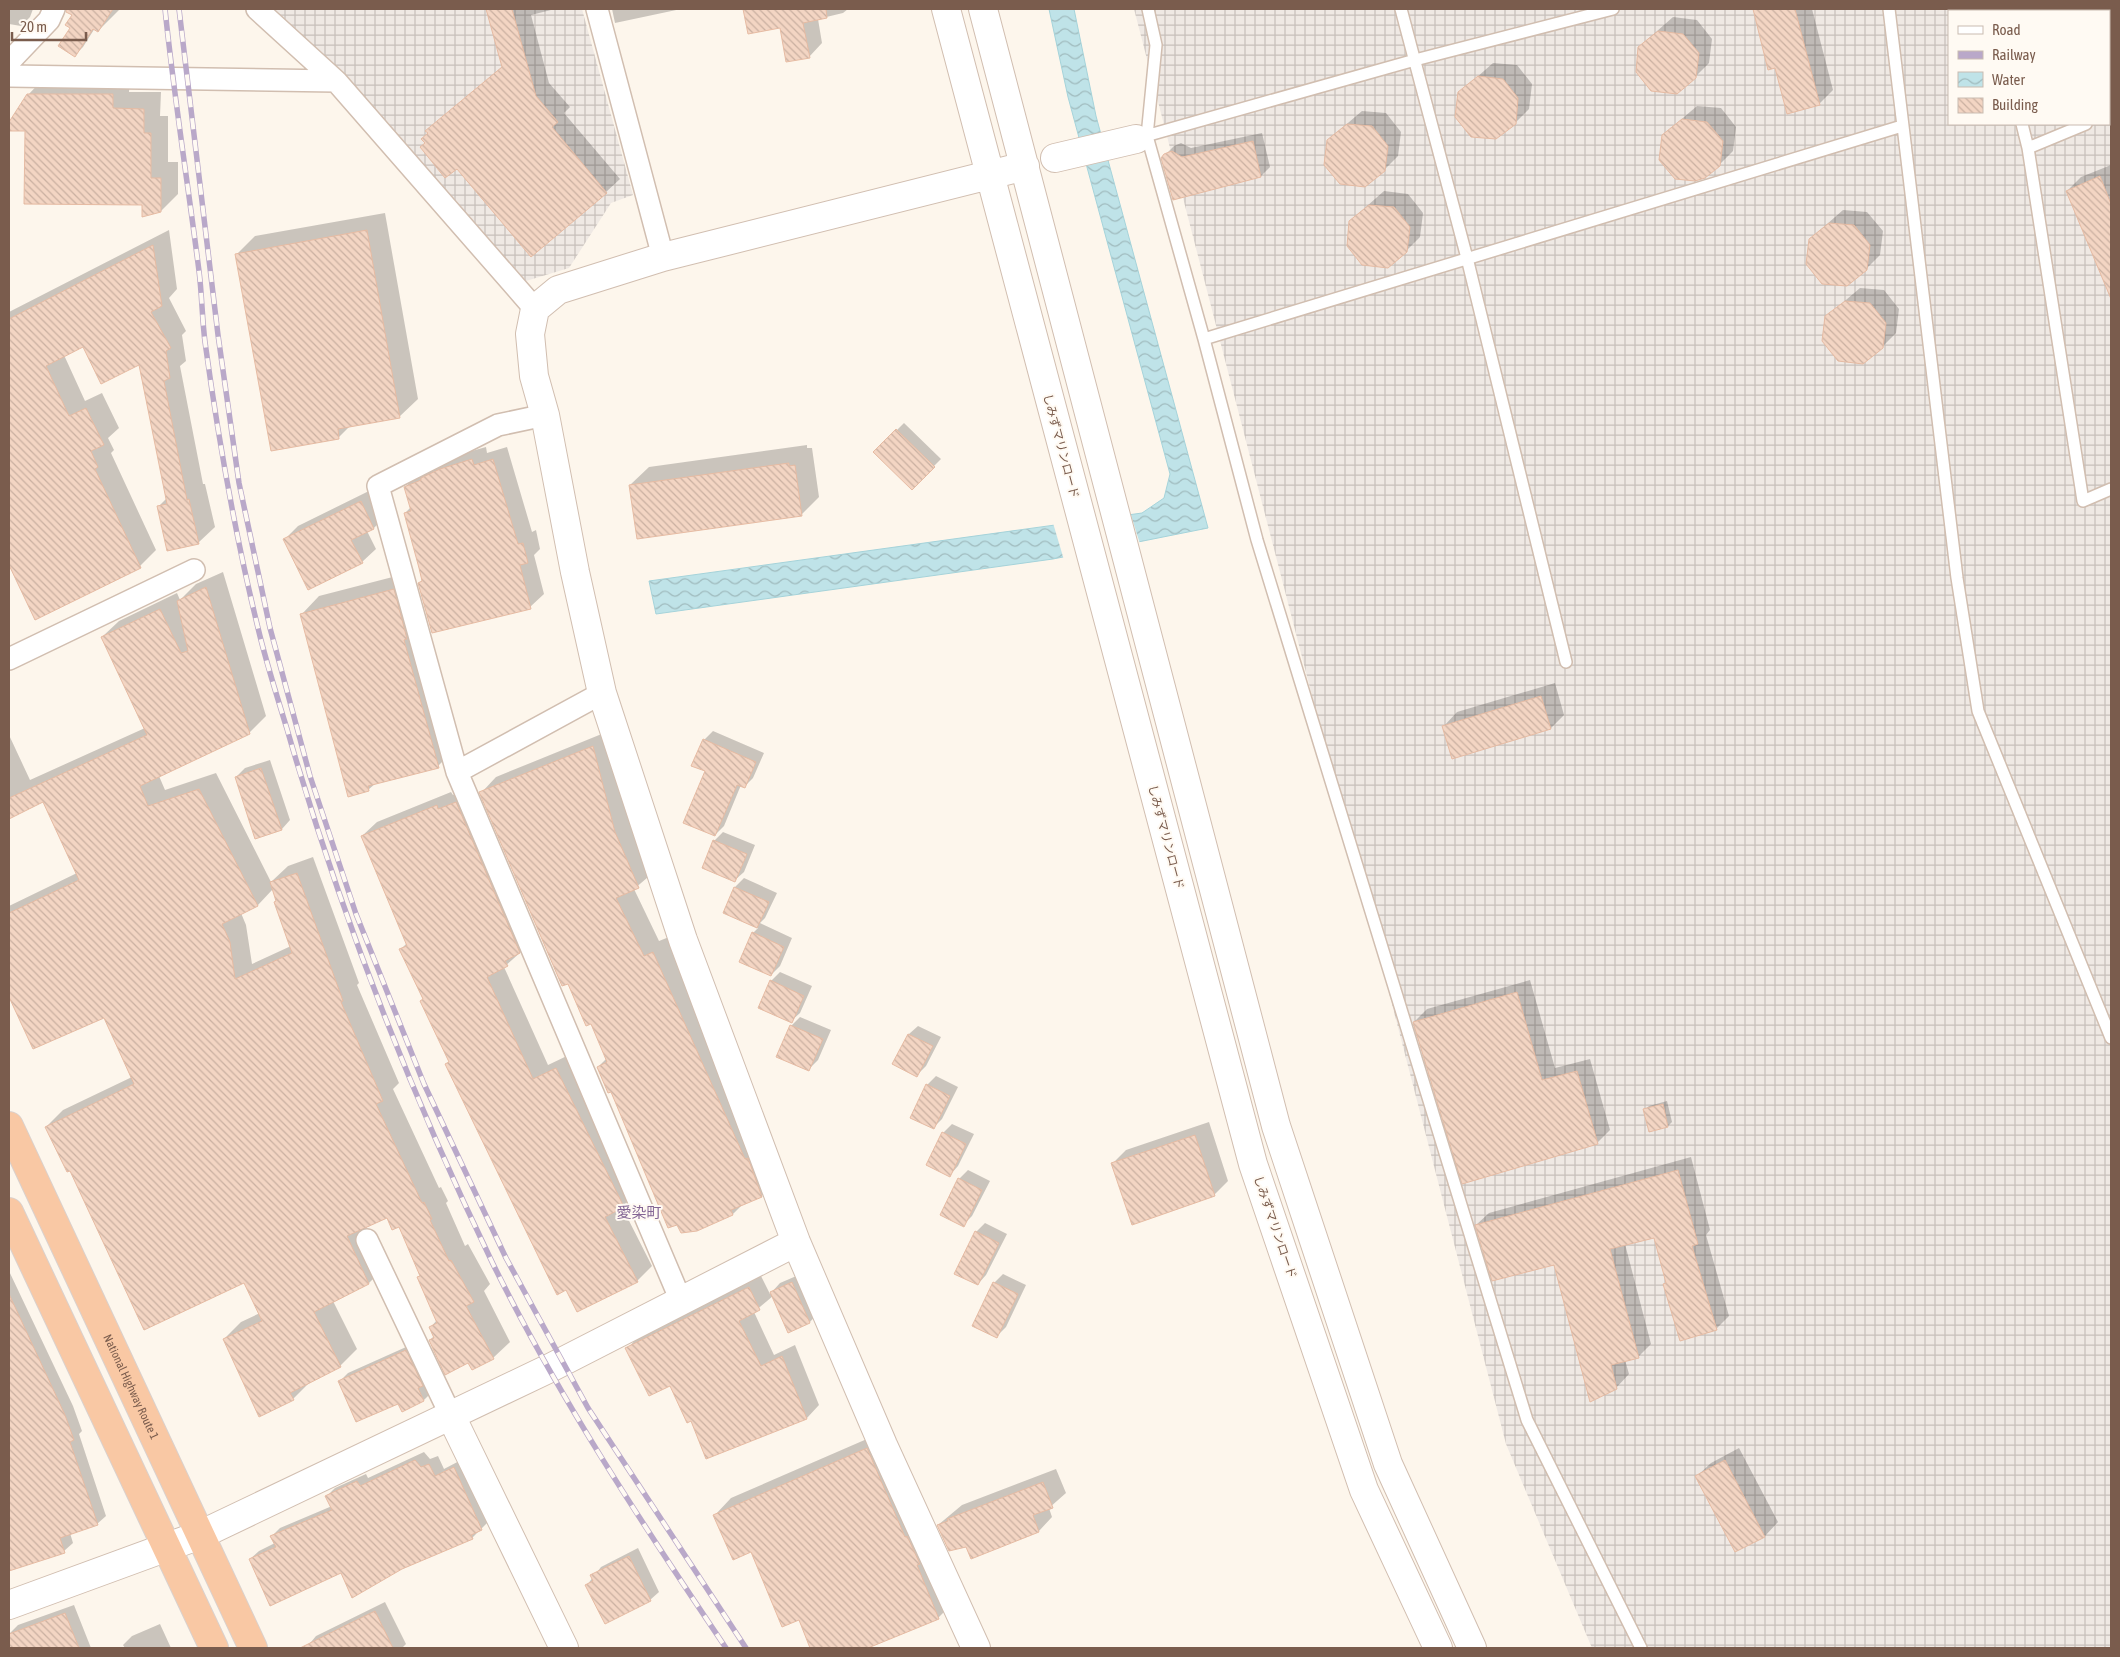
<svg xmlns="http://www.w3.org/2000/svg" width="2120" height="1657" font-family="'Asap Condensed','Noto Sans JP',sans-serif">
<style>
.industrial{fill:url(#industrial-grid);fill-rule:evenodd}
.water{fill:url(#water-waves);stroke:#a5d3da}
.pier{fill:#fdf6ec}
.shadow{fill:#0003;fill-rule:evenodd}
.building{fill:url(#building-back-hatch);stroke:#e6bba3}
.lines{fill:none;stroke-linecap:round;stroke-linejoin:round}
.service-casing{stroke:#d1beb0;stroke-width:14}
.minor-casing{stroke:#d1beb0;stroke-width:24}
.tertiary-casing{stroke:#d1beb0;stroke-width:30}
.trunk-casing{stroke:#dad1cd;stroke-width:30}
.service{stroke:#fff;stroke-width:11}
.minor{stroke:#fff;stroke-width:21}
.tertiary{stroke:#fff;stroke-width:28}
.trunk{stroke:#f9c8a4;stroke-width:28}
.rail-casing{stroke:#b9a8c9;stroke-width:5.5}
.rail{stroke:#fffaf3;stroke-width:4;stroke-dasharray:11;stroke-linecap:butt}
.labels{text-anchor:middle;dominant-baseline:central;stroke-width:4;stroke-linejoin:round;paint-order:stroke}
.street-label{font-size:12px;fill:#7a5c4d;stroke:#fffaf3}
.quarter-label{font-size:15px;fill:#846695;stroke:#fffaf3}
</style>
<defs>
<pattern id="industrial-grid" width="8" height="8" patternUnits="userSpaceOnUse" patternTransform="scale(1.25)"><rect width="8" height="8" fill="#efe9e4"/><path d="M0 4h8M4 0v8" fill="none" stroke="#c7c0bb"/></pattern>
<pattern id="water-waves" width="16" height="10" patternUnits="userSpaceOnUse" patternTransform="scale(1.25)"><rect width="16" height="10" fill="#bfe3e8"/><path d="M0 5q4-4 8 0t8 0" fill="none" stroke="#a0bbbe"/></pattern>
<pattern id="building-back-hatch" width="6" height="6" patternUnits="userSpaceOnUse" patternTransform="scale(1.25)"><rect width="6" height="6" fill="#f3d5c3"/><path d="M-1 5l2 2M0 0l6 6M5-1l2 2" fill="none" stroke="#cab0a1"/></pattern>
</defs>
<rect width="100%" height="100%" fill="#fdf6ec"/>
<path class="industrial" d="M273,9h309l51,186 -22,8 -42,65 -43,13 -201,-222 -52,-47z
M1134,9h977v1639h-519l-86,-204zM1949,11h160v113h-160z"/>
<path class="water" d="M1049,9h25l22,107 112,412 -155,31 -397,55 -7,-33 493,-68 22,-15 6,-24 -102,-377z"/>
<path class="pier" d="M1130,512l10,32 -76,16 -11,-37z"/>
<path class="shadow" d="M9,9h24l-3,8 -9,9 -12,-2z
M78,9h42l-22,22 -3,-3 -12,19 -8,8 -4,-27 -4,-3z
M487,9h68l-24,6 18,68 21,24 -6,6 56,66 -14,13 -149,-25 -31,-24 3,-10 -2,-2 76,-65z
M612,9h69l-66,14z
M744,9h104l-5,4 -25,6 4,24 -13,14 -28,-31 -32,7z
M1754,9h58l21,81 -14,14 -44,-37 -6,1z
M1673,17l24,3 15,19 -3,24 -14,14 -56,-30z
M1493,63l24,2 15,19 -3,25 -14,14 -56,-30z
M45,77l85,1 -1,14h32l-1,24h8v46h10v32l-17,17 -18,-7 -117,-74 -17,-1v-5l19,-29z
M1697,106l24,2 15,19 -3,24 -14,14 -56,-30z
M1362,111l24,2 15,19 -3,24 -14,14 -56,-30z
M1262,133l8,34 -9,9 -87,23 -9,-44 9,-9 7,-3 10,5z
M2111,165v132l-44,-106 14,-14z
M1384,191l24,3 15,19 -3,24 -14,14 -56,-30z
M1843,210l24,2 16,19 -3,24 -14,14 -56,-30z
M385,213l33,186 -19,18 -48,8 -12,12 -102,-183 18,-18z
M169,230l8,59 -8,9 17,33 -4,4 4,26 -6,5 23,118h2l10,43 -17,16 -39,-37 8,-8 -27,-135 -57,-18 -19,10 21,46 17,-8 17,35 -11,10 6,12 -3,3 45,97 -16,16 -104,53 -27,-57v-250z
M1860,288l24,2 15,19 -3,24 -14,14 -56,-30z
M904,423l37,36 -29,29 -37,-36z
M807,445v3h5l7,49 -18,18 -171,-30 19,-18z
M486,447l1,6 20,-6 25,85 4,-2 4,19 -6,6 10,39 -14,13 -111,-24 4,-3 -18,-67 6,-6 -6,-20 14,-13 35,-18z
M375,488l12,26 -13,14 -7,3 9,18 -14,13 -77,-23 13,-13z
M223,572l43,144 -17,17 -90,43 6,14 51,-17 55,109 17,-16 25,-9 46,126 -2,2 42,98 -6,6 46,99 2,-1 7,14 -2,2 19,43 3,-2 22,40 -6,7 26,51 -17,16 -24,3 -39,-21 4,-4 -4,-8 7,-8 -19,-42 3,-3 -21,-49 -13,-10 -21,10 19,41 -16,16 -36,18 24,48 -17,17 -31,17 -16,16 -69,-60 17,-17 19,-9 -15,-32 -144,-99 -55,-55 17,-17 69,-33 -28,-61 -71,31 -24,-53v-88l68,-33 -34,-72 -34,17v-83l21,45 115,-52 -43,-91 17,-16 58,-28 3,7 16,-16zM273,889l4,11 -2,2 16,44 -39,18 -6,-39 -5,-12 17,-8z
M412,572l44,176 -18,18 -62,17 -8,7 -67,-175 18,-19z
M1555,683l9,32 -13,13 -107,-2 13,-14z
M609,731l45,141 -20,17 25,52 10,-4 108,243 -15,16 -18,7 -11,11 -37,16 -98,-163 9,-9 -15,-36 -111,-229 15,-16z
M713,731l51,22 -11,25 -9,9 -3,-2 -17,41 -9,9 -11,-95z
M270,760l20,60 -8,9 -46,-52 9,-9z
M471,788l51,163 -18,16 44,98 23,-11 67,137 -16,16 30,59 -15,15 -191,-217 4,-3 -49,-112 6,-6 -45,-107 15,-14 74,-30 2,3z
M723,832l32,13 -11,27 -9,8 -21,-39z
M744,878l33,15 -12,25 -5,5 32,15 -12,28 -9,9 -18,-42 5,-5 -34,-16 11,-25z
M780,972l32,14 -12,27 -9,8 -20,-40z
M1530,980l25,88 35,-9 20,71 -13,13 -183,-121 13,-13z
M800,1017l31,13 -13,30 -9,9 -18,-43z
M918,1026l23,11 -15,29 -9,9 -23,-12 15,-29z
M936,1076l22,11 -16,32 -9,9 -6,-43z
M1667,1101l5,21 -4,4 -24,-16 5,-4z
M1209,1122l19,59 -13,13 -83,30 -19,-61 13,-13z
M952,1124l22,10 -16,32 -8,9 -7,-42z
M1691,1157l19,73 -4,5 23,81 -13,13 -49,-47 -12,-46 -30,8 26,100 -13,13 -13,3 4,14 -13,14 -61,-125 -79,-38 13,-12z
M968,1170l22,11 -18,35 -9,9 -4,-46z
M985,1223l22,11 -21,41 -8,9 -22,-11 20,-41z
M9,1271l64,135 9,25 -3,3 27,82 -9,8 -27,9 3,10 -9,8 -55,18z
M801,1274l17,39 -8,9 -21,9 -16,-35 -19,16 20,43 21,-10 24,60 -12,13 -100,39 -15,-37 -21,-36 -44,-35 12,-13 122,-60 9,18 10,-11z
M1003,1274l23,11 -20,42 -9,9 -3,-53z
M415,1343l17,49 -8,8 -25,2 -59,-21 8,-8z
M883,1432l72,169 -17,17 -74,30h-52l-13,-30 -47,-68 -37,-35 16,-17z
M1739,1448l39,74 -13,14 -29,15 -39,-75 14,-13z
M424,1452l6,7 8,-3 6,13 19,-10 27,61 -18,18 -131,33 -91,-12 9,-8 16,-8 -3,-7 8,-8 52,-22 -5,-10 8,-8 31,-14 2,4z
M1056,1469l10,24 -17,15 3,9 -13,14 -67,26 -5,-12 -29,-20 24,-20z
M638,1548l21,44 -9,8 -63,-15 14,-18z
M385,1602l21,42 -4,4h-96l10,-12z
M74,1605l17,43h-82v-14l9,-9z
M160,1624l11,24h-46l-2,-3 9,-9z"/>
<path class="building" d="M66,9h47l-15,23 -5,-3 -18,28 -17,-11 12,-18 -5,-3 7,-10 -6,-3z
M486,9h26l24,87 22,26 -6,5 55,66 -76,64 -74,-88 -12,9 -25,-31 5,-4 -4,-4 7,-6 -3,-2 77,-64z
M743,9h83l1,9 -24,5 7,35 -24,4 -6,-34 -32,6z
M1753,9h42l25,96 -33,9 -12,-46 -7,2z
M1658,31l25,3 16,19 -3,25 -19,16 -26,-3 -15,-19 2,-25z
M1478,76l25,3 15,19 -2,26 -20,15 -25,-2 -16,-20 3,-25z
M27,94h86v14l31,1v24h7v45h10v34l-19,5v-12l-118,-1 1,-73h-16v-9z
M1682,119l25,3 16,19 -3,25 -15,12 -10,3 -20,-2 -16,-19 3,-25z
M1347,124l25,2 16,20 -3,25 -20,16 -25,-3 -16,-19 3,-25z
M1253,141l8,36 -88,23 -12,-42 3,-4 8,-3 10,6z
M2100,176l11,28v95l-45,-108z
M1369,205l25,2 16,20 -3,25 -19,16 -26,-3 -15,-19 2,-25z
M1829,223l25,2 16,20 -3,25 -20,16 -25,-2 -16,-20 3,-25z
M367,230l33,188 -62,11 1,10 -68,12 -36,-197z
M153,245l9,61 -11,6 20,36 -5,3 4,27 -6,3 23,119 2,-1 10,45 -32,7 -10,-45 10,-2 -28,-139 -38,19 -18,-37 -37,19 23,50 17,-8 18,37 -13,6 7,16 -3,2 46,99 -106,52 -26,-55v-246z
M1845,301l25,2 16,20 -3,25 -20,16 -25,-3 -16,-20 3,-25z
M896,429l39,38 -23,23 -39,-38z
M472,459l2,6 19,-6 25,85 5,-1 5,20 -8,2 11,44 -99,24 -14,-50 4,-2 -3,-13 -15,-55 7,-2 -7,-24 17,-7v-2l19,-9z
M789,463v3l6,-1 7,51 -165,23 -8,-54z
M361,501l13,28 -23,11 12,23 -55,27 -25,-51z
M206,587l44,147 -110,52 8,20 51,-17 59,117 -36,18 8,18 5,37 57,-26 -18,-51 2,-1 -6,-19 27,-9 46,128 -2,1 42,99 -7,3 46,99 2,-1 8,17 -2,1 19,41 2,-1 23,42 -8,4 28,53 -22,11 -4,-7 -23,12 -16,-35 5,-2 -5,-11 8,-4 -20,-46 3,-1 -21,-49 -7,3 -5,-12 -40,18 22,48 -55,28 27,55 -51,26 4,7 -35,17 -36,-78 39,-18 -18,-38 -100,47 -74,-159 -3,1 -22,-45 89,-43 -30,-66 -71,31 -24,-52v-84l70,-33 -36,-78 -34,17v-21l138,-63 -46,-98 59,-28 21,44 7,-2 -11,-50z
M394,589l13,50 -3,1 35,128 -71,18 1,5 -21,6 -48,-183z
M1541,696l10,33 -99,30 -10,-33z
M703,739l53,23 -11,26 -8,-3 -22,51 -32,-13 22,-52 -14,-5z
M593,746l22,86 24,56 -23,10 28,58 9,-4 92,207 3,-1 14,39 -31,13 2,5 -36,16 -16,2 -4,-8 -9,3 -57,-136 -3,1 -11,-26 10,-5 -16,-38 -5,2 -18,-42 -6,2 -83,-194z
M261,768l21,62 -27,9 -20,-62z
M456,802l64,151 -15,8 3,5 -21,11 46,102 23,-11 68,139 -19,10 33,65 -61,30 -11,-22 -9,5 -112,-231 4,-2 -29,-61 3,-2 -24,-50 8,-3 -46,-110 76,-31 1,4z
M713,840l34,14 -12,28 -33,-14z
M734,887l35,15 -12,26 -34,-15z
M752,932l32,15 -13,29 -32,-14z
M770,980l34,16 -12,27 -34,-15z
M1517,992l25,88 35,-9 21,73 -136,40 -49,-162z
M790,1025l33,14 -14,32 -33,-14z
M908,1034l25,12 -16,31 -25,-13z
M926,1084l24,12 -16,33 -24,-11z
M1663,1104l5,23 -19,5 -6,-23z
M942,1132l24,12 -16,33 -24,-12z
M1195,1135l20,61 -83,29 -21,-62z
M1678,1170l20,74 -6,2 25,84 -37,11 -17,-57 3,-1 -12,-45 -44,11 29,109 -28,7 6,24 -27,13 -36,-137 -62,16 -17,-56z
M958,1178l24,12 -18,37 -24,-12z
M975,1231l24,12 -21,42 -24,-11z
M792,1282l18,41 -22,10 -18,-41z
M993,1282l25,12 -21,44 -25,-12z
M749,1287l11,23 -21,11 22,45 21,-10 25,63 -101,40 -15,-38 -4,2 -17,-37 -21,10 -24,-48z
M9,1294l56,121 9,25 -4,2 28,83 -38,13 5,15 -56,18z
M406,1350l17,36 -5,2 6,13 -22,11 -4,-8 -42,18 -18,-41z
M867,1448l38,89 2,-1 13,28 -3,1 22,54 -71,29h-58l-11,-28 -17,7 -31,-75 -18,8 -20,-45z
M415,1460l6,7 8,-3 6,12 19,-9 28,63 -11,5 2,4 -71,30 -50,29 -11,-25 -71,33 -21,-47 27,-12 -6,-11 62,-26 -7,-14 32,-15 3,5z
M1725,1460l40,77 -30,15 -40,-76z
M1043,1482l10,26 -20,7 6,17 -68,27 -5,-12 -17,4 -12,-26 11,-4 -1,-2z
M629,1556l22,45 -46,23 -20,-39 8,-4 -3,-6z
M375,1611l18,37h-93z
M65,1613l14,35h-70v-14z"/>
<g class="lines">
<g class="service-casing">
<path id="service" d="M1148,9l8,36 -9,91 57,203 53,201 270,880 114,228
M1401,9l66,249 99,404
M1889,9l68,569 21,133 133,327
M1995,9l1,2
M2109,114l2,-1
M2022,124l6,24
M2086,124l-58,24 55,353 28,-12
M1142,137l273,-77 198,-51
M1204,339l698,-213"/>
</g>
<g class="minor-casing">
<path id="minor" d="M257,9l79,72 199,228
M597,9l66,248
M9,62l40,-42 5,-11
M9,76l327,5
M545,415l-47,10 -120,61 79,286 224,529
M9,659l185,-89
M457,772l145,-79
M367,1240l84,176"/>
</g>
<g class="tertiary-casing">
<path id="tertiary" d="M946,9l307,1155 111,326 74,158
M983,9l293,1117 112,338 84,184
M1055,158l81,-19
M451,1416l113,232
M9,1605l191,-70 350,-167 246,-126
M976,1648l-93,-203 -87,-203 -113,-302 -81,-247 -27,-121 -30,-157 -11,-39 -4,-42 5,-25 23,-19 105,-33 362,-91"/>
</g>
<g class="trunk-casing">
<g id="trunk">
<path id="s1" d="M9,1126l244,522"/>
<path d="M9,1212l205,436"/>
</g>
</g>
<use href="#service" class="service"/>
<use href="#minor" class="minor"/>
<use href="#tertiary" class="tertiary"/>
<use href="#trunk" class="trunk"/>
<g class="rail-casing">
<path id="rail" d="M165,9c9,88 23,175 34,262 3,24 3,47 6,71 13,95 30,192 53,286 8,34 19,68 29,101 53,184 123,363 206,535 66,134 150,261 233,384
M179,9l39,326 21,148 31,145 40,148 46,138 68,170 82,174 82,150 158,240"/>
</g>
<use href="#rail" class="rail"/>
</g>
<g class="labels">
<g class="street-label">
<text transform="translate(1061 446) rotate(75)">しみずマリンロード</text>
<text transform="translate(1166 837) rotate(75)">しみずマリンロード</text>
<text transform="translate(1275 1227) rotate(71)">しみずマリンロード</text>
<text stroke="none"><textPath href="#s1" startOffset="288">National Highway Route 1</textPath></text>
</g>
<g class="quarter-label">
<text x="639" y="1212">愛染町</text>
</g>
</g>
<rect width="2120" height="1657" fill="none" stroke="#7a5c4d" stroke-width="20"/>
<rect x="1948" y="10" width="162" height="115" fill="#fffaf3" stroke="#cabbb1"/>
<rect x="1958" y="26" width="25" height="8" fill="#ffffff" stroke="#cabbb1"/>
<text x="1992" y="35" font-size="15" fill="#7a5c4d">Road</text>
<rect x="1958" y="51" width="25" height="8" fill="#b9a8c9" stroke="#cabbb1"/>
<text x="1992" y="60" font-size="15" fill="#7a5c4d">Railway</text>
<rect x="1958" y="72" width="25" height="15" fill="url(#water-waves)" stroke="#cabbb1"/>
<text x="1992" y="85" font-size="15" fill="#7a5c4d">Water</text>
<rect x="1958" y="98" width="25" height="15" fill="url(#building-back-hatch)" stroke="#cabbb1"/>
<text x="1992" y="110" font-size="15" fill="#7a5c4d">Building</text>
<path d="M12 32v8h74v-8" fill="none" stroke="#7a5c4d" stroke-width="2.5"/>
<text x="20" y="32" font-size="15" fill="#7a5c4d" stroke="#fffaf3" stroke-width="4" paint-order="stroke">20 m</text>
</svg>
